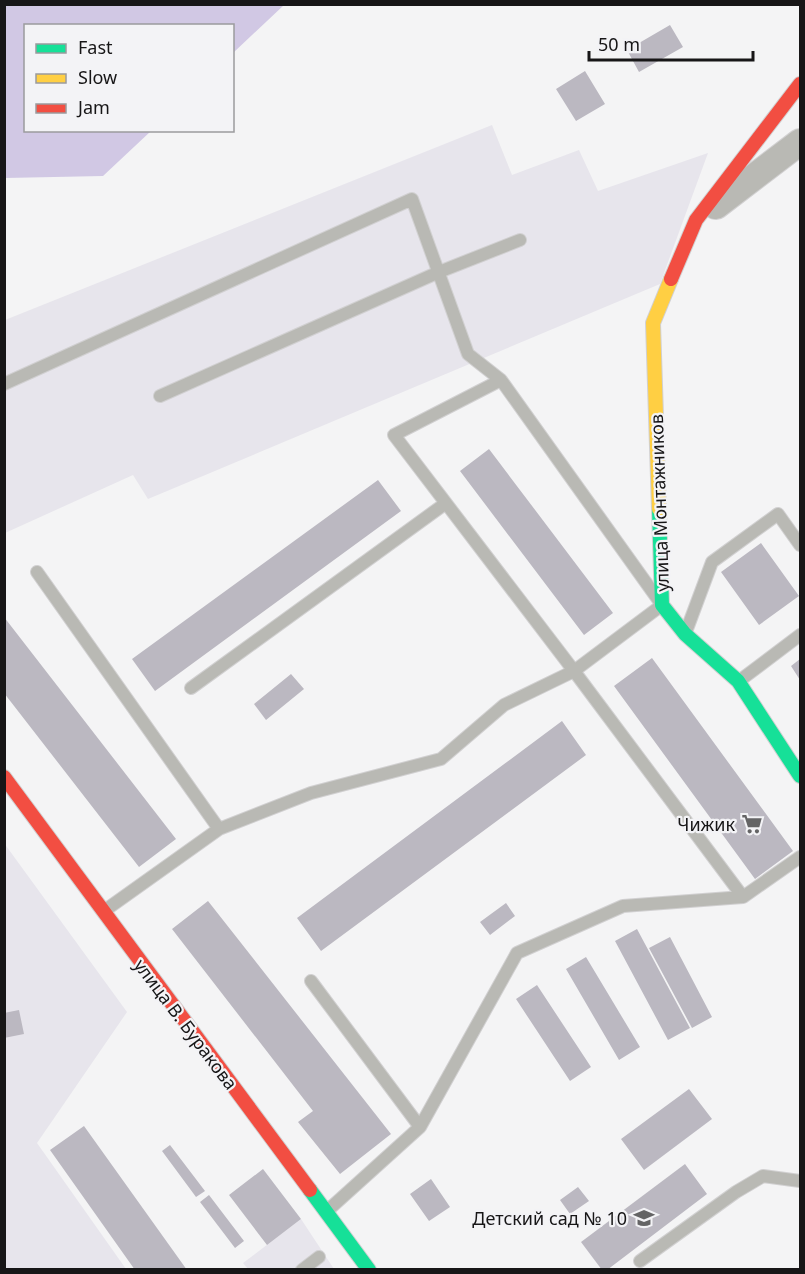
<svg xmlns="http://www.w3.org/2000/svg" width="805" height="1274" font-family="'Noto Sans',sans-serif">
<style>
.built{fill:#e7e5ec}
.forest{fill:#d1c8e4}
.building{fill:#bbb8c1}
.lines{fill:none;stroke-linecap:round;stroke-linejoin:round}
.lane-casing{stroke:#d1d0d1;stroke-width:14}
.street-casing{stroke:#d1d0d1;stroke-width:28}
.fast-casing{stroke:#d1d0d1;stroke-width:16}
.slow-casing{stroke:#d1d0d1;stroke-width:16}
.jam-casing{stroke:#d1d0d1;stroke-width:16}
.lane{stroke:#b9b9b4;stroke-width:12}
.street{stroke:#b9b9b4;stroke-width:26}
.fast{stroke:#16e098;stroke-width:14}
.slow{stroke:#ffcf43;stroke-width:14}
.jam{stroke:#f24e42;stroke-width:14}
.labels{text-anchor:middle;dominant-baseline:central;stroke-width:4.5;stroke-linejoin:round;paint-order:stroke}
.street-label{font-size:18px;fill:#171617;stroke:#f3f3f6}
.poi-label{font-size:18px;fill:#171617;stroke:#f3f3f6;text-anchor:end}
</style>
<rect width="100%" height="100%" fill="#f4f4f5"/>
<path class="built" d="M492,125l20,50 67,-25 19,41 110,-38 -48,131 -512,215 -15,-24 -128,58v-213z
M4,843l123,169 -90,131 89,126h-121z
M301,1219l33,50h-86l-5,-6z"/>
<path class="forest" d="M4,5l1,-1 279,1 -51,48 -1,-27h-206v104l125,1 -48,45 -98,2z"/>
<path class="building" d="M670,25l13,22 -44,25 -12,-22z
M585,71l20,33 -29,17 -20,-32z
M489,449l124,164 -29,22 -124,-164z
M378,480l23,31 -246,180 -23,-32z
M761,543l38,53 -40,29 -38,-53z
M4,617l172,222 -37,28 -135,-174z
M652,658l141,193 -38,28 -141,-193z
M800,659v21l-9,-14z
M291,674l13,15 -38,31 -12,-16z
M562,721l24,34 -265,196 -24,-33z
M208,901l183,233 -51,40 -42,-52 15,-11 -141,-182z
M506,903l9,13 -25,19 -10,-13z
M637,929l53,99 -22,12 -53,-99z
M670,937l42,80 -20,11 -43,-80z
M586,957l54,90 -21,13 -53,-91z
M537,985l54,82 -21,14 -54,-82z
M19,1010l5,24 -20,4v-25z
M689,1089l23,30 -68,51 -23,-31z
M84,1126l103,144h-52l-85,-120z
M170,1145l35,46 -9,6 -34,-46z
M685,1164l22,30 -100,76h-5l-21,-28z
M263,1169l38,50 -34,26 -38,-50z
M431,1179l19,28 -21,14 -19,-27z
M578,1187l11,14 -19,13 -10,-14z
M209,1195l35,46 -9,7 -35,-46z"/>
<g class="lines">
<g class="lane-casing">
<path id="lane" d="M501,380l161,225 -88,66 -180,-236z
M4,384l408,-185 56,155 33,26
M160,396l279,-124 81,-32
M37,572l182,257 -115,82
M687,629l25,-67 66,-48 22,31
M739,681l61,-46
M191,688l255,-185
M219,829l92,-36 130,-34 63,-54 70,-34 169,226
M311,981l109,146 -93,84
M420,1127l97,-174 106,-47 120,-9 57,-40
M640,1261l96,-69 27,-16 37,5
M302,1270l17,-13"/>
</g>
<g class="street-casing">
<path id="street" d="M716,206l84,-64"/>
</g>
<g class="fast-casing">
<path id="fast" d="M659,509l3,96 23,29 53,47 62,95
M310,1190l59,80"/>
</g>
<g class="slow-casing">
<path id="slow" d="M659,509l-6,-186 18,-44"/>
</g>
<g class="jam-casing">
<path id="jam" d="M671,279l25,-59 104,-136
M4,777l306,413"/>
</g>
<use href="#lane" class="lane"/>
<use href="#street" class="street"/>
<use href="#fast" class="fast"/>
<use href="#slow" class="slow"/>
<use href="#jam" class="jam"/>
</g>
<defs>
<g id="supermarket-bare" transform="scale(1.62)"><path d="M-6-5.5h2.5l.6 2H6L4.5 2H-2.5L-4.4-4H-6ZM-1.5 3.2a1.3 1.3 0 1 0 .1 0ZM3 3.2a1.3 1.3 0 1 0 .1 0Z" fill="#646465" stroke="#f3f3f6" stroke-width="2.5" paint-order="stroke"/></g>
<g id="school-bare" transform="scale(1.62)"><path d="M0-5L7-2L0 1L-7-2ZM-4 1L0 2.5L4 1V4Q0 6-4 4Z" fill="#646465" stroke="#f3f3f6" stroke-width="2.5" paint-order="stroke"/></g>
</defs>
<g fill-rule="evenodd">
<use href="#supermarket-bare" x="752" y="824"/>
<use href="#school-bare" x="644" y="1218"/>
</g>
<g class="labels">
<g class="street-label">
<text transform="translate(659 503) rotate(-92)">улица Монтажников</text>
<text transform="translate(186 1024) rotate(53)">улица В. Буракова</text>
</g>
<g class="poi-label">
<text x="735" y="824">Чижик</text>
<text x="627" y="1218">Детский сад № 10</text>
</g>
</g>
<rect width="805" height="1274" fill="none" stroke="#171617" stroke-width="12"/>
<rect x="24" y="24" width="210" height="108" fill="#f3f3f6" stroke="#9b9b9d" stroke-width="1.5"/>
<rect x="36" y="44" width="30" height="9" fill="#16e098" stroke="#9b9b9d" stroke-width="1.5"/>
<text x="78" y="54" font-size="18" fill="#171617">Fast</text>
<rect x="36" y="74" width="30" height="9" fill="#ffcf43" stroke="#9b9b9d" stroke-width="1.5"/>
<text x="78" y="84" font-size="18" fill="#171617">Slow</text>
<rect x="36" y="104" width="30" height="9" fill="#f24e42" stroke="#9b9b9d" stroke-width="1.5"/>
<text x="78" y="114" font-size="18" fill="#171617">Jam</text>
<path d="M589 51v9h164v-9" fill="none" stroke="#171617" stroke-width="3"/>
<text x="598" y="51" font-size="18" fill="#171617" stroke="#f3f3f6" stroke-width="4.5" paint-order="stroke">50 m</text>
</svg>
